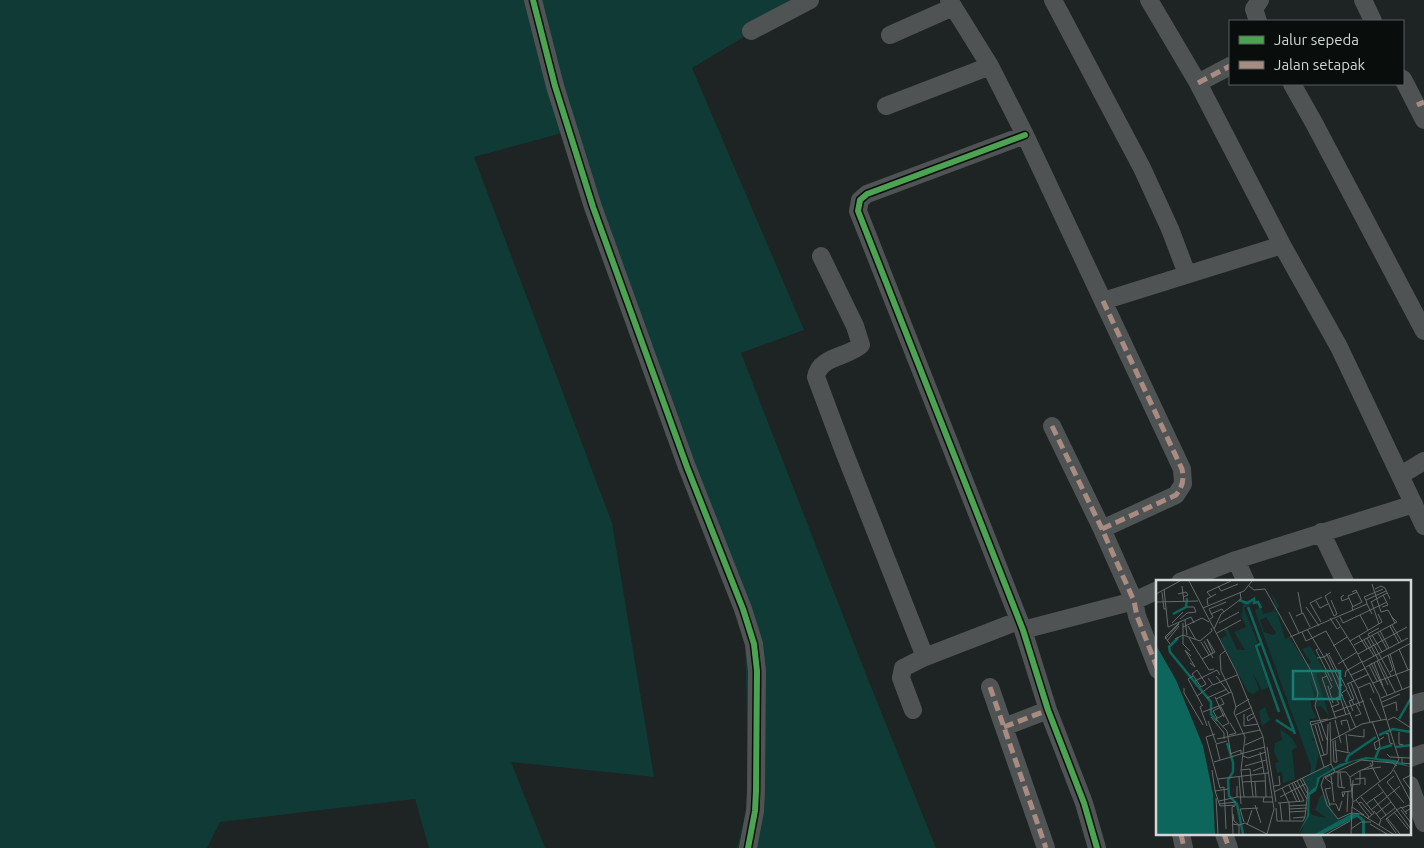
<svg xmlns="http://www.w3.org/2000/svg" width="1424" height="848" font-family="Ubuntu,sans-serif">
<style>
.green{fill:#0f3a36}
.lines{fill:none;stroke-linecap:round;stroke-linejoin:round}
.minor{stroke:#505353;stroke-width:18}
.quiet{stroke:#a88b81;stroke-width:5;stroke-dasharray:10 5;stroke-linecap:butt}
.cycleway-casing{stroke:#090e0d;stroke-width:9}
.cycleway{stroke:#4ca352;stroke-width:6}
.inset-river{fill:none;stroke:#0c665c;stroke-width:2.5}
.inset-road{fill:none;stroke:#656c6b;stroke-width:1}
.view{fill:#197b73;fill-opacity:0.15;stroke:#197b73;stroke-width:2.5}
.inset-edge{fill:none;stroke:#d1d8d7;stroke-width:2.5}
</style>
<rect width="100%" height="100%" fill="#1d2423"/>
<path class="green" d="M0,0h806l-114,68 112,262 -63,23 126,324 69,171h-199l12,-48 -4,-162 -179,-506 -92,25 138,366 42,254 -143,-15 34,86h-116l-14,-49 -195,23 -13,26h-207z"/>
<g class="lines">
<path class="minor" d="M533,0l22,86 38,121 94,260 56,142 11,35 3,27 -1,120 -1,20 -7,37
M949,0l41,66 35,69 157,334 1,15 -7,11 -74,34
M1053,0l89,168 28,61 17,45
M1149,0l49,83 84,162 57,102 85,179
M1363,0l10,21
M1258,21l-4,-12 6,-9
M751,31l59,-31
M890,35l63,-28
M1403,79l21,41
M1198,83l32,-17
M1292,84l22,39 110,208
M886,106l104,-40
M1025,135l-158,59 -7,6 -2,11 165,419 25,80 36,93 13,45
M821,256l34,70 6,19c-12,12 -42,11 -45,32l27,72 82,208
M1103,301l179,-56
M1052,426l50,103 32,72 3,15 21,54
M1401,475l23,-14
M1321,532l24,50
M1236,560l10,22
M1180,582l56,-22 178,-56
M1023,630l111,-29 24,-11
M990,687l56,161
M1410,705l14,-4
M913,710l-12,-32 2,-10 22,-11 93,-36
M1004,727l44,-17
M1410,758l14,-5
M1410,785l14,38
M1181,834l3,14
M1224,834l5,14
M1311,834l6,14"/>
<path class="quiet" d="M1198,83l32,-17
M1417,105l7,-3
M1052,426l50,103 32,72 3,15 21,54
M1102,529l74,-34c7,-9 8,-15 6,-26l-79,-168
M990,687l56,161
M1004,727l44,-17
M1181,834l3,14
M1224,834l5,14"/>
<g class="cycleway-casing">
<path id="cycleway" d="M533,0l22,86 38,121 94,260 56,142 11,35 3,27 -1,120 -1,20 -7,37
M1025,135l-158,59 -7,6 -2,11 165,419 25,80 36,93 13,45"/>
</g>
<use href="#cycleway" class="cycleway"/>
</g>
<g transform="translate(1156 580)">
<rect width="255" height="255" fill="#1d2423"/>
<path d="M114,11l9,15 -5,6h3l8,27 4,-2 18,27 4,-1 -9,-14 8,-3 14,23 -8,5 13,42 -8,-10 -5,1 2,-9 -9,-21 6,20h-5l2,12 5,9 -8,1 6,19 -4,2 5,1 3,13 -4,17 14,-7 1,6 -12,8 -2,8 -8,7 -6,-15 8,-4 1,-8 -56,-155 6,-5 2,8 9,-2 4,-6zM110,37l10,16 -3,2 -9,-3 -4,-12zM87,22h8l1,2 -8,4 14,35 -4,2 15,42 -7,3 -9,-17 6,17 -6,4 -5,-2 -28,-53 7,-4 -4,-6 4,-2 10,23h8l-11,-18 12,-5 -4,-9zM109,127l5,13 -8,6 -3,-15zM124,149l12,9 5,9 -5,3 3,29 -12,4 -1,-11 -5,1 -2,-10 4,-1 -5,-10 1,-9 7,-3zM168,214l11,22 6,4 -26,14h-14l8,-25 3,6 15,3 -12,-8 5,-14z" fill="#0f3a36" fill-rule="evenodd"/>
<path d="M0,65l20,35 27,66 10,48 2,40h-59zM210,177l29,3 16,7 -40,-8 -17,2 -20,9 -14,8 -4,13 -6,4 -1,21 -11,18 9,-18 1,-23 8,-7 1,-8 23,-14zM195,234h7l7,6v14h-3v-13l-5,-4 -34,17h-8z" fill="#0c665c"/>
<path class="inset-river" d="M83,20l8,3 7,-4v4l4,-1 3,6M92,27l47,127M17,34l13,-7 1,-9M22,58l-9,9 1,5 41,50v12l6,7M106,63l-6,3 23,66M243,139l12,-21M120,140l17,11M223,155l14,-6 18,3M71,163l6,19v10l-5,8 1,16 8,8 6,30M240,167l15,-2M219,179l4,-10 13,-4M190,182l2,-6 28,-19"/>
<path class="inset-road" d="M33,1l47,90 27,66 11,72 -7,25M216,4l9,28 7,-2 7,13M26,6l2,16M62,6l3,5 17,-7M93,6l5,4 11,-1 46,82 7,22 -3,13 12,34M8,9l4,38 23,-10 3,6M219,9l6,-3 4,2 5,11M6,12l2,17h2M142,12l4,22M175,12l-6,4 9,20M196,12l4,-2 6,12 -10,5 1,4M0,14l24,-13M22,14l8,-2 2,3 -5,2M188,15l-3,2 1,4 7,-3M55,17l-4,-5 24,-11M175,20l6,14 -3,2M210,20l-2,-3 19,-8M160,21l4,7 8,-4M215,21l8,23M0,22l42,-1M215,22l16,-9M211,24l-1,-4 20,-9M52,25l-1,-6 9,-5M150,27l13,19M197,27l-5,-11 9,-4M226,27l6,-2 -5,-10M47,28l41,-17 8,-10M133,32l10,21M55,34l11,-5 2,3M204,35l8,15M140,36l7,-3 7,14M184,37l3,6 44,-21M174,38l7,11 3,-2M24,39l7,-6 9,-1 -2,-5h-7M54,39l3,-2 -4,-8 17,-7M180,39l19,30 24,46 20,64 -8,14 -38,29 -1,5M29,40l2,15M165,42l-11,-19 12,-6M16,43l11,-11M27,43v21l7,7M63,43l20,-11M236,45l10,17M32,46l8,14M234,46l9,17M27,47l19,-9 7,4M223,48l-11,6 23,42M58,49l7,-15 20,-15 -1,-7M151,49l17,28 6,-4M224,51l9,17M146,52l4,9 20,-10 32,57 12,34M61,53l24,-13M222,53l9,16M216,55l10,17M203,56l8,13M134,57l77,-33 5,10M33,58l20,32 5,-1M211,58l28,54M9,59l14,-15M19,59l8,-4 17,6 12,-10 -1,-3M208,60l10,16M11,61l12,-15M48,61l9,17M194,61l32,-19 -4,-8M45,62l8,13M14,64l-5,-7 14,-14M198,65l43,-23 -6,-6M177,66l14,-9M162,69l-2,1 16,31M243,69l9,21M69,71l-5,4 1,16 11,22 4,14 -2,6 11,24 -4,33 3,27M170,73l16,33M202,74l49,-27M234,74l6,20M173,75l18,34 -5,4M232,75l5,15 -3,2M161,78l7,-1 5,9 27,62M46,79l13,-7 -8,-13 6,14M221,81l11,24M207,82l45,-24M34,83l5,4 -10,-17 6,6M215,83l16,32M218,83l9,23M182,84l19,-12M213,85l8,16M210,87l45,-24M41,90l9,14 -5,3 -9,-13zM168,90l8,17 -2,2M240,94l6,15M195,95l15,-7M37,96l-5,3 14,26M60,96l13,17M171,96l-5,2 14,41M189,97l1,-6 17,-10M52,98l5,7 24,-10M39,101l22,-11 3,5M195,103l9,23M217,103l38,-14M191,104l22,-10M192,104l6,15 -5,2 4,10M172,106l5,17M28,108v5l19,32M202,108l12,-5 4,10M191,110l7,15M41,116l15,-11M59,117l9,20M184,117l6,18M51,118l20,-9M214,118l11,22M225,118l30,-12M60,119l15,-7M226,122l18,-8M47,125l-3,2 7,19M80,127l13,-8M175,127l8,-3 -3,-6 7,-3M227,127l13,-5 1,9M47,132l21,-8 -3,-6M178,132l30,-11M98,133l-7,4 1,4 7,-5M69,134l-9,5 11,12 4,24M88,134v12l14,-2M80,135l16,-8M199,136l6,-2 -5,-10M55,137l13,16v6M61,138l-4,-7 8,-4 8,16 -6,3M179,140l6,23M232,140l6,-3 17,11M52,141l8,22M216,141l6,16 1,3 1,7 -4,3 -2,-7 10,-6M174,142l1,42 4,8h11l4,5 11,-7 20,-3M162,144l5,17M155,145l13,42M155,145l40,-12M155,145l-1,-3 18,-3M159,145l9,30M186,145l-1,-4 6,-1 3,10M243,152v12l4,1M59,154l-9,3 14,51 4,-1 2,42M190,154l2,18M230,154l2,-1 2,10 3,1M73,155l7,-2 -6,-10M192,155l16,2v-8M61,159l43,-9M174,161l32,-17 25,-5M177,161l1,21M89,165l18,-8M111,167l9,55M179,170l15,3M104,172l3,15M88,173l21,-6M74,174l11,-4v4M231,174l3,3 21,1M87,176l5,2 18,-6M165,176l6,-2 1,-30M246,177v6l9,1M64,180l-4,-16 11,-3M58,182l30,-9M178,182h3l-2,-22M214,183l10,19M89,186l21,-6M56,190l3,21M85,190l9,-1 3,28M206,190l11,-5 -1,-5M238,190l17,32M97,191l10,-4 1,7M179,192l-11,5 -3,8 6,20 11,14 13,-6M180,192l25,-12 32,3 4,3M182,192v15l7,1M184,192l2,15M109,194l1,23M255,195l-8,4 8,11M175,196l3,26M238,196l-7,6 17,21M83,197l2,27M194,197l3,25M146,198l6,11 -3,28M62,199l50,-6M144,199l7,14M199,199l10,-1v7M141,201l10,18M86,202l23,-1M99,202l1,15M136,203l8,19M177,204l-8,-6 9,-5M222,204l32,44M133,205l8,17M194,205l10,-1v-13M118,206l6,-1 -1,-9M126,208l7,15 1,18M72,209l-13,2 5,15 16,-1M118,212l57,-28M189,212l-2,5 -1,-5h1l8,-1M81,217h35M108,217l-1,5h10M124,217l25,-13M205,217l13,16 -7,6M60,218l2,36M196,218l1,-18M218,219l12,16M200,220l13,17M63,221l18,-4v-11M122,223l26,-2 -10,-19M124,223l2,18h21l2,-4 -12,1M203,223l2,-1 11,13M63,224l17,-2M173,224h7l3,7 3,-10M210,224l17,-12M99,225l6,18M133,226l18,-1M174,226l-5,-17 6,-1M120,228l1,13h5M246,228l7,-3 2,3 -6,4M133,229l18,-1M215,230l29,-24M245,230l10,13M218,231l7,9 -2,5M133,232l17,-1M191,232l1,-21M238,232l14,17M195,233l10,1 32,20M220,234l15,-12M231,238l13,16M225,239l14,-11M88,242l-4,-13 18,-1M76,244l7,1 -5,-4 -1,-7M214,244l17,10M91,245l5,-15M195,249l10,-7h10M240,253l-10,-14 15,-12 6,7M77,254l-1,-27 3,-1M83,254v-9l6,-2 22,11M171,254l23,-13M195,254l1,-27 12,8"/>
<path class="view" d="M137,91h47v28h-47z"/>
<rect width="255" height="255" class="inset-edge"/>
</g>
<rect x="1229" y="20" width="175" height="65" fill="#090e0d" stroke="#595f5e"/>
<rect x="1239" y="36" width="25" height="8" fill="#4ca352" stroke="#595f5e"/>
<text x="1274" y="45" font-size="15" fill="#d1d8d7">Jalur sepeda</text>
<rect x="1239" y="61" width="25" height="8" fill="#a88b81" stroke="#595f5e"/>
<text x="1274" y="70" font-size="15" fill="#d1d8d7">Jalan setapak</text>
</svg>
